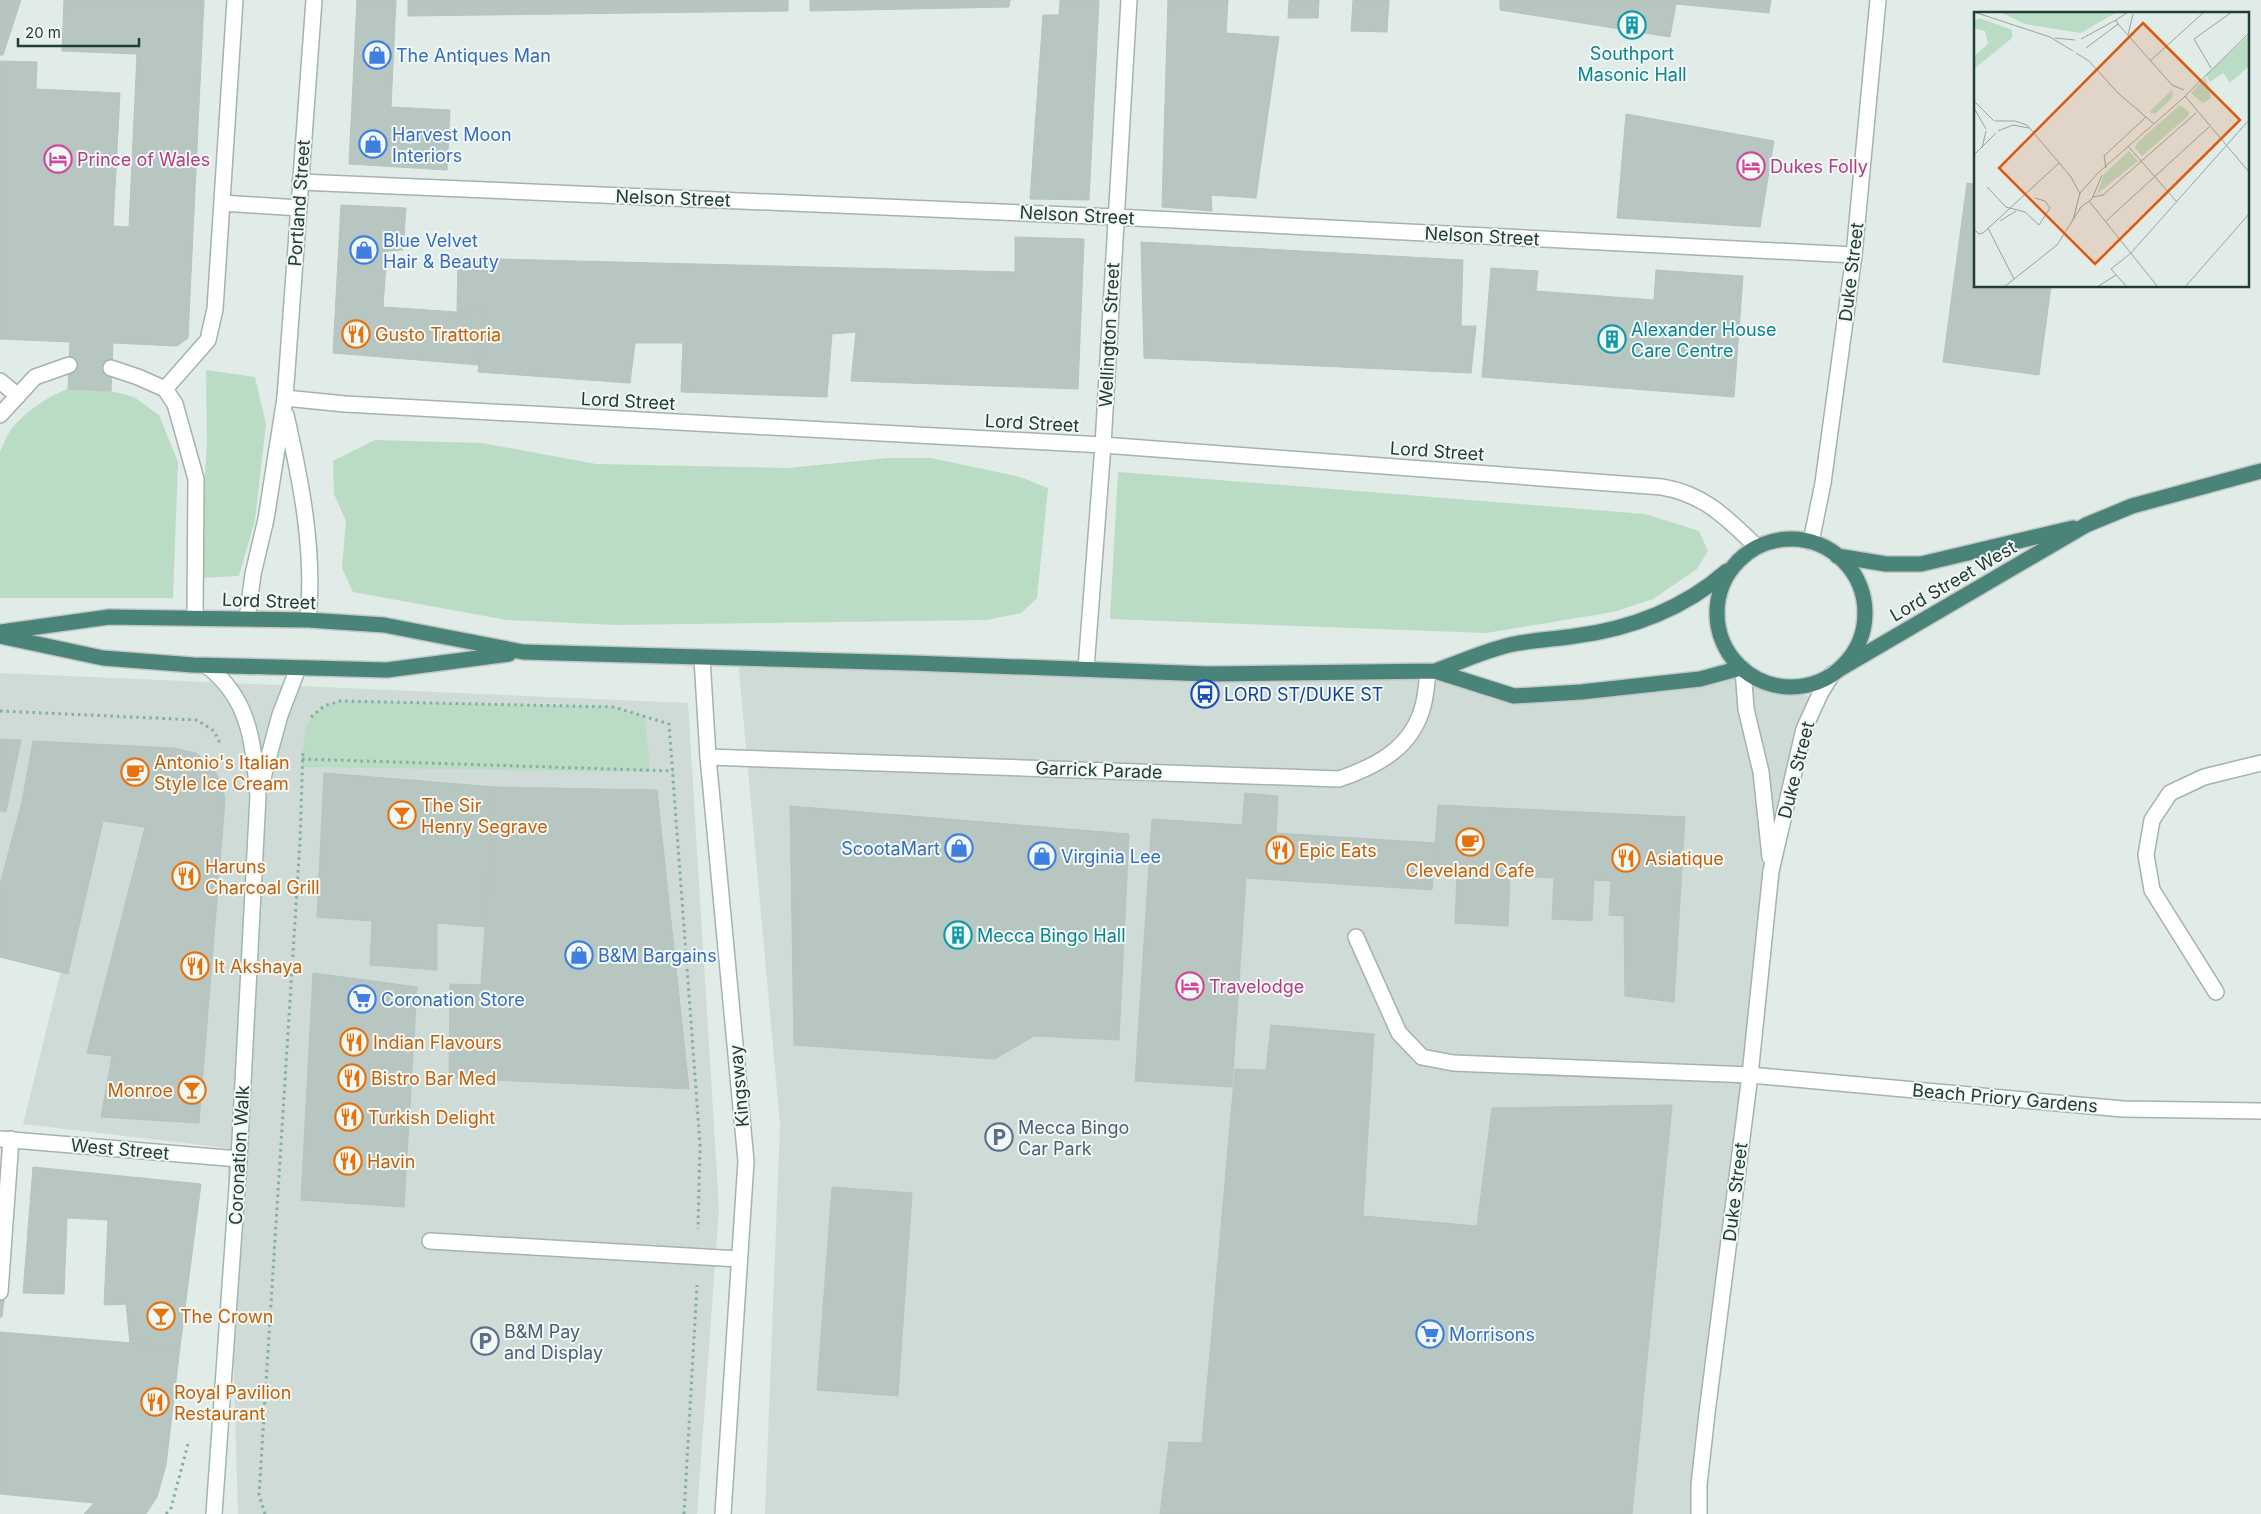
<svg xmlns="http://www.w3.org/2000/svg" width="2261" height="1514" font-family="Inter,sans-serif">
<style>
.built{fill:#cfdbd6}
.green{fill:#badcc5}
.building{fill:#b7c6c0;stroke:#b4c5be}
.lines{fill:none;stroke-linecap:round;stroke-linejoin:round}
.service-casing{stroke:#a4b3ae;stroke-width:18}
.minor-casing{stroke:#a4b3ae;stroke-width:18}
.tertiary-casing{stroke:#a4b3ae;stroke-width:18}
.secondary-casing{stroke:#a0b7b0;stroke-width:18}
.trunk-casing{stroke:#c1c8c7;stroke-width:18}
.path{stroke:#82afa2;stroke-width:3;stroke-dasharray:2.5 4;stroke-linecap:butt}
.service{stroke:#fff;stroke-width:15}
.minor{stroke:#fff;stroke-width:15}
.tertiary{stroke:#fff;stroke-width:15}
.secondary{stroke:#fff;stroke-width:15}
.trunk{stroke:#4a8478;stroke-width:15}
.labels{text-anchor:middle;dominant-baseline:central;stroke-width:4;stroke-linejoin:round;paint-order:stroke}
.culture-label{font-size:18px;fill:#0d838f;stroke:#f2f8f5;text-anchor:start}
.shop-label{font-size:18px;fill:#366cbe;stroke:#f2f8f5;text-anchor:start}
.hotel-label{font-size:18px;fill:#b23c85;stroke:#f2f8f5;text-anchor:start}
.street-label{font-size:18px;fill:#223c36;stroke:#f2f8f5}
.food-label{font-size:18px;fill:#c56008;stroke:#f2f8f5;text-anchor:start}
.transit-label{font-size:18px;fill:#164399;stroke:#f2f8f5;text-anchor:start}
.service-label{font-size:18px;fill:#4e5e75;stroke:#f2f8f5;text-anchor:start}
.inset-road{fill:none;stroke:#95a5a0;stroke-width:1}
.view{fill:#de580e;fill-opacity:0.15;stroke:#de580e;stroke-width:2.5}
.inset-edge{fill:none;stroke:#223c36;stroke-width:2.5}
</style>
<rect width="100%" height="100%" fill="#e1ebe7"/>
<path class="built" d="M738,659l697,12 79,25 227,-28 71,30 -54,300 -59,516h-934l15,-390z
M0,673l688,30 31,506 -22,305h-459l-11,-366 -204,-24 57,-230 -80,-4z"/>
<path class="green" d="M206,370l49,7 11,47 -11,96 -16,56 -40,2 8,-135z
M68,389l43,2 23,6 25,18 19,47 -5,136h-173v-146c3,-7 6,-15 10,-21 14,-19 37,-34 58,-42z
M375,440l107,3 114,21 192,4 100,-10h43l89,19 28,11 -11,110 -16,15 -34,7 -372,5 -108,-5 -154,-28 -11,-24 4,-47 -12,-27 -1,-33z
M1118,472l527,42 54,17 9,20 -11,18 -44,30 -40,13 -127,21 -376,-14z
M340,701l274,6 31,10 5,55 -349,-5c6,-36 -2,-53 39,-66z"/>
<path class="building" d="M0,0h21l-18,55h-3z
M64,0h140l-16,338 -11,8 -64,-3 -2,48 -43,-2 2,-47 -70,-3v-278l37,1 -1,27 84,4 -7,133 16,1 8,-173 -75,-3z
M357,0h39l-5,107 59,3 -3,60 -98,-6z
M408,0h380v11l-380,5z
M810,0h200l-1,7 -199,4z
M1060,0h39l-10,200 -59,-1 13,-184h16z
M1168,0h60l-2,33 53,4 -23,161 -45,-3 1,16 -50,-4z
M1289,0h30l-1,18h-30z
M1353,0h36l-2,32 -36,-1z
M1500,0h271l-2,13 -93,-9 -6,33 -170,-27z
M1626,114l148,27 -14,86 -143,-9z
M1967,183l8,1v102h76l-12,89 -96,-13z
M341,205l65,3 -3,42 -16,1 -4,56 74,5 27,-1 -5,54 -146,-12z
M1015,237l69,2 -6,150 -227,-8 5,-49 -24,2 -5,63 -146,-5 2,-49h-48l-5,40 -152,-11 6,-61 -27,1 1,-54 557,14z
M1141,242l322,18 -2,66h15l-5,47 -327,-15z
M1491,268l47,3 -2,20 118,9 2,-30 87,6 -9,121 -252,-20z
M0,739l21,1 -15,72 -6,-1z
M33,741l141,7 22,5 16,13 10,17 3,17 -26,323 -98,-6 11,-61 -25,-3 58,-226 -42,-6 -35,153 -68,-17v-73l22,-82z
M324,773l171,14 -10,140 -48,-4v47l-67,-5 2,-44 -55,-4z
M495,787l162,3 32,299 -240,-11 1,-94 31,1z
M1245,793l33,3 -2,37 159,10 -3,47 -186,-12 -14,209 -97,-6 17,-262 90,6z
M1438,805l247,12 -11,185 -49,-6 -1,-80 -15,-1 2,-34 -17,-1 -2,41 -40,-2 2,-41 -44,-2 -2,50 -53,-3 2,-48 -24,-1z
M790,806l339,28 -10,206 -85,-4 -39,23 -201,-14z
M313,973l104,14 -13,220 -103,-7z
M1271,1025l103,9 -11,182 114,10 15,-118 180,-3 -40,409h-472l9,-72 33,1 33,-374 31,1z
M33,1167l168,17 -21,163 -50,-4 -4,-39 -22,1 4,-85 -41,-2 -3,76 -41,-1z
M832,1187l80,6 -14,203 -81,-6z
M0,1300h4l-2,17h-2z
M0,1332l180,15 -14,118 -9,32 -11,17h-62l10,-11 -94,-9z"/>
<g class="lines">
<g class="service-casing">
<path id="service" d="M222,203l77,5
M111,368l27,9 27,12 10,15 21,75 -1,138
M0,381l18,15
M165,389l43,-49 7,-31 20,-309
M0,415l35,-38 34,-12
M1356,937l43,96 23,24 31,6 297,12
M430,1241l309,18
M0,1292l11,-153"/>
</g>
<g class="minor-casing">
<path id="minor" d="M300,182l815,35 739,38
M285,398l60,6 758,41 559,42c42,7 65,31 95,60
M1086,669l17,-224 26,-445
M708,757l631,22c38,-13 73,-31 84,-73 3,-11 4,-23 5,-35
M2216,992l-64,-102 -6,-35 6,-35 18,-27 34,-16 57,-14
M1750,1075l373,34 138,2
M0,1139l239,20"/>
</g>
<g class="tertiary-casing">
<path id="tertiary" d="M286,415c15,67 29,136 22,205
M1811,542l12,-59 31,-228 24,-255
M247,619l6,-45 13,-55 19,-121 29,-398
M702,658l6,99 38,404 -23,353
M1743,669l3,40 15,63 9,85
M1699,1514v-29l8,-72 43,-338 21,-204 33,-142 16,-35 12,-20"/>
</g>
<g class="secondary-casing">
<path id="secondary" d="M207,666c44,34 46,78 51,130l-19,363 -25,355
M261,785l19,-70 18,-47"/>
</g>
<g class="trunk-casing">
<path id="trunk" d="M1717 613a74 74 0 1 1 148 0a74 74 0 1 1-148 0Z
M1837,556l49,8h35l152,-36
M0,632l109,-15 199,3 76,5 139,27 389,11 296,11 227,-3 79,25 67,-4 119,-13 41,-11
M0,636l103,22 90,7 194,5 122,-16
M1838,670l248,-145 46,-19 129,-35
M1435,671c26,-9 53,-22 79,-27 21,-4 41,-5 61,-8 56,-7 110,-28 152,-65"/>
</g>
<path class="path" d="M0,711l197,9 17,11 6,12
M311,717l13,-11 16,-5 274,6 55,17 31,420 -2,85
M302,759l371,12
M166,1514l5,-6 17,-64
M265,1514l-6,-19 41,-654 3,-92
M684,1514l13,-229"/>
<use href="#service" class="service"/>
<use href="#minor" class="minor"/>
<use href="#tertiary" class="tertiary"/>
<use href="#secondary" class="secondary"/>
<use href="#trunk" class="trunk"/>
</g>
<defs>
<g id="building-ring" transform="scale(1.4375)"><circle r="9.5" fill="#f2f8f5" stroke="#0f9aa8" stroke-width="1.5"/><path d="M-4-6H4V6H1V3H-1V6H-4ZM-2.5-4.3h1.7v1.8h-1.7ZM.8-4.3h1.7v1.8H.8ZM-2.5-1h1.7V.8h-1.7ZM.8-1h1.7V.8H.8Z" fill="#0f9aa8"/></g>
<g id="shop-ring" transform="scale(1.4375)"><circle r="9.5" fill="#f2f8f5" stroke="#3f7fe0" stroke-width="1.5"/><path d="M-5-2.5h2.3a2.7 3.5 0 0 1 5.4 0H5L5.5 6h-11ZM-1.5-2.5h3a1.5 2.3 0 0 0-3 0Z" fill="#3f7fe0"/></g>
<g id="hotel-ring" transform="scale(1.4375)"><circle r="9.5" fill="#f2f8f5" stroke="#d1479c" stroke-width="1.5"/><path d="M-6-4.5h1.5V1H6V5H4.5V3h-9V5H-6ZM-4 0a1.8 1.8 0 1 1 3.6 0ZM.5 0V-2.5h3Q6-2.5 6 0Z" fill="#d1479c"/></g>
<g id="restaurant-ring" transform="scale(1.4375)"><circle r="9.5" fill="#f2f8f5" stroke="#e8710a" stroke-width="1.5"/><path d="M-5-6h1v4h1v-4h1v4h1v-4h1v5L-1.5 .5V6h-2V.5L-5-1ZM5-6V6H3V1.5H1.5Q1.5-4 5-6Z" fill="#e8710a"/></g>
<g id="bus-ring" transform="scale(1.4375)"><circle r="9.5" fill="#f2f8f5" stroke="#1a4fb4" stroke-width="1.5"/><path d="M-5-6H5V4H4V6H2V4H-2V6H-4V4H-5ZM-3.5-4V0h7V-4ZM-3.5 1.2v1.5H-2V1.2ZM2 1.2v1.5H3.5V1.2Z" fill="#1a4fb4"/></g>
<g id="cafe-ring" transform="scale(1.4375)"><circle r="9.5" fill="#f2f8f5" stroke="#e8710a" stroke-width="1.5"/><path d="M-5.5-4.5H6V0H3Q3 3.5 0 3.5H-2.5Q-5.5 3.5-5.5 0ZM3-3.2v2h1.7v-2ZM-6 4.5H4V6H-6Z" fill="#e8710a"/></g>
<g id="bar-ring" transform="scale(1.4375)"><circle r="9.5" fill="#f2f8f5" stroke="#e8710a" stroke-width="1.5"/><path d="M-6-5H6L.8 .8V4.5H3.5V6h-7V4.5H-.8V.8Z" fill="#e8710a"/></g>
<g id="supermarket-ring" transform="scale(1.4375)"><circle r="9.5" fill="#f2f8f5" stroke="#3f7fe0" stroke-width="1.5"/><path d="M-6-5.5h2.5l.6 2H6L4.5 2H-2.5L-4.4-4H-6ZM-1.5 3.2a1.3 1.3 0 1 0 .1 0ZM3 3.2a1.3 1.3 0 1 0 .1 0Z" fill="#3f7fe0"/></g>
<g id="parking-ring" transform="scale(1.4375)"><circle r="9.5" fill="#f2f8f5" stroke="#5c6f8a" stroke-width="1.5"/><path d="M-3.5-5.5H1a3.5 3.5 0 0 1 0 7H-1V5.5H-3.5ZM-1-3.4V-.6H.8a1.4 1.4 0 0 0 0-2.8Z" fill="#5c6f8a"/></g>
</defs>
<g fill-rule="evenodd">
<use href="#building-ring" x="1632" y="25"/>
<use href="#shop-ring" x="377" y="55"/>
<use href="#shop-ring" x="373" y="144"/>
<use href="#hotel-ring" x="58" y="159"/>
<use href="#hotel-ring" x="1751" y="166"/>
<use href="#shop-ring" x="364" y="250"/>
<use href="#restaurant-ring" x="356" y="334"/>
<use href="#building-ring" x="1612" y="339"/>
<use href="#bus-ring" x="1205" y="694"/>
<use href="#cafe-ring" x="135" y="772"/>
<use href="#bar-ring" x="402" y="815"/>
<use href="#cafe-ring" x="1470" y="842"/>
<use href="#shop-ring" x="959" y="848"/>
<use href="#restaurant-ring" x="1280" y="850"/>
<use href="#shop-ring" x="1042" y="856"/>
<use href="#restaurant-ring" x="1626" y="858"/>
<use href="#restaurant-ring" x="186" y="876"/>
<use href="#building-ring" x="958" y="935"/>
<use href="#shop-ring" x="579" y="955"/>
<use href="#restaurant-ring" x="195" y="966"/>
<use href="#hotel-ring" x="1190" y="986"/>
<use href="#supermarket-ring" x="362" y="999"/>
<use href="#restaurant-ring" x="354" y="1042"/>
<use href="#restaurant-ring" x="352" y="1078"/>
<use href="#bar-ring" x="192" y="1090"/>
<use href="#restaurant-ring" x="349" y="1117"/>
<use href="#parking-ring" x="999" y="1137"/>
<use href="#restaurant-ring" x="348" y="1161"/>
<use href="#bar-ring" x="161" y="1316"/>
<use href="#supermarket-ring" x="1430" y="1334"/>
<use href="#parking-ring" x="485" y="1341"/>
<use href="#restaurant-ring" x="155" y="1402"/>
</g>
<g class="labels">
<g class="culture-label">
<text x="1632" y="53" text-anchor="middle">Southport<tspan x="1632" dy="21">Masonic Hall</tspan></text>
<text x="1631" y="329">Alexander House<tspan x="1631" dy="21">Care Centre</tspan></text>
<text x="977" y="935">Mecca Bingo Hall</text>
</g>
<g class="shop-label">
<text x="396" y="55">The Antiques Man</text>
<text x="392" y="134">Harvest Moon<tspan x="392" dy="21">Interiors</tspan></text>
<text x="383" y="240">Blue Velvet<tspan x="383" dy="21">Hair &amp; Beauty</tspan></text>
<text x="940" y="848" text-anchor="end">ScootaMart</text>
<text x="1061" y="856">Virginia Lee</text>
<text x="598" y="955">B&amp;M Bargains</text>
<text x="381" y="999">Coronation Store</text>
<text x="1449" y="1334">Morrisons</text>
</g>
<g class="hotel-label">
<text x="77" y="159">Prince of Wales</text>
<text x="1770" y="166">Dukes Folly</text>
<text x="1209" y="986">Travelodge</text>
</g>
<g class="street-label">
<text transform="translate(673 198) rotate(2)">Nelson Street</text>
<text transform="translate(299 203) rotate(-86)">Portland Street</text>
<text transform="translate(1077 215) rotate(3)">Nelson Street</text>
<text transform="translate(1482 236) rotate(3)">Nelson Street</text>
<text transform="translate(1851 272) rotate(-83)">Duke Street</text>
<text transform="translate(1109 335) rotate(-87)">Wellington Street</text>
<text transform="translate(628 401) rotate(3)">Lord Street</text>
<text transform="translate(1032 423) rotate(3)">Lord Street</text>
<text transform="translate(1437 451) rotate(4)">Lord Street</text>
<text transform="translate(1953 581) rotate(-30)">Lord Street West</text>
<text transform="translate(269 601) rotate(2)">Lord Street</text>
<text transform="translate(1099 770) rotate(2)">Garrick Parade</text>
<text transform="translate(1796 770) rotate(-76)">Duke Street</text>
<text transform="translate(739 1086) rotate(-95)">Kingsway</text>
<text transform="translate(2005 1098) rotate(5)">Beach Priory Gardens</text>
<text transform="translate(120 1149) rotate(5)">West Street</text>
<text transform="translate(239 1155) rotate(-87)">Coronation Walk</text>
<text transform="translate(1735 1192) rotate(-83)">Duke Street</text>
</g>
<g class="food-label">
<text x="375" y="334">Gusto Trattoria</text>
<text x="154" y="762">Antonio's Italian<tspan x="154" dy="21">Style Ice Cream</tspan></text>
<text x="421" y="805">The Sir<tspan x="421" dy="21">Henry Segrave</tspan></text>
<text x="1299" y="850">Epic Eats</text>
<text x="1645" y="858">Asiatique</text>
<text x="205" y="866">Haruns<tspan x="205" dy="21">Charcoal Grill</tspan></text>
<text x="1470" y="870" text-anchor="middle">Cleveland Cafe</text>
<text x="214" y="966">It Akshaya</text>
<text x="373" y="1042">Indian Flavours</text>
<text x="371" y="1078">Bistro Bar Med</text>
<text x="173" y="1090" text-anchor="end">Monroe</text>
<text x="368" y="1117">Turkish Delight</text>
<text x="367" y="1161">Havin</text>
<text x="180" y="1316">The Crown</text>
<text x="174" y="1392">Royal Pavilion<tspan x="174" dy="21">Restaurant</tspan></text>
</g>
<g class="transit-label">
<text x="1224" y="694">LORD ST/DUKE ST</text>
</g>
<g class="service-label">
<text x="1018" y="1127">Mecca Bingo<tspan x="1018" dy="21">Car Park</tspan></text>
<text x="504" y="1331">B&amp;M Pay<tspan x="504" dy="21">and Display</tspan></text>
</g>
</g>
<g transform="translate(1974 12)">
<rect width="275" height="275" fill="#e1ebe7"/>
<path d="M26,0h117l-36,21 -56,-9zM5,6l33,12v8l-38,31v-13l22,-19 -8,6 -3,-12 -11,-3v-6zM275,23v31l-19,17 -7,-10 -13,9 -4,-7zM232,65l5,21 -8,5 -12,-10zM198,78l1,7 -18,17 -6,-2zM206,93l9,7 -1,4 -46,40 -7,-8 2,-5zM155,139l9,10 -41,33 7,-20z" fill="#badcc5"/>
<path class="inset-road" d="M0,0l76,25 23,14M154,0l-12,8 2,4 54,61 12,5M154,23l5,-21M81,26l20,2M107,27l35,-19M112,36l32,-24M102,41l13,8 29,32 35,30M176,49l54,-49M237,56l-17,-29 38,-27M211,84l64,76M0,89l20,20M0,96l12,21M21,109h20l12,4 44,52 9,17M24,119l15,-6 16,3M154,134l49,56M8,136l4,-17M0,143l22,-22M132,156l-2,-12 42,-39M13,175l19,20 19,5 14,13 11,-17 -5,-7 -10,-3M119,185l10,-2 93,-82M115,189l69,86M99,208l7,-27 19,-21 82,-72 68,-67M26,209l16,-10M131,210l104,-95M14,216l26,51M0,217l5,5 4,-1 76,-70M30,275l53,-42 24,-38 11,-8 10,-24M123,275l19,-12M153,275l-16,-18 20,-16 118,-133M211,275l64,-73"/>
<path class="view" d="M169,11l97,97 -145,144 -96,-96z"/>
<rect width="275" height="275" class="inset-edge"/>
</g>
<path d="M18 38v8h121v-8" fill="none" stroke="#223c36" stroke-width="2.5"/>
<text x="25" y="38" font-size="15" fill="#223c36" stroke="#f2f8f5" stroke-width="4" paint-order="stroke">20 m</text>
</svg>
